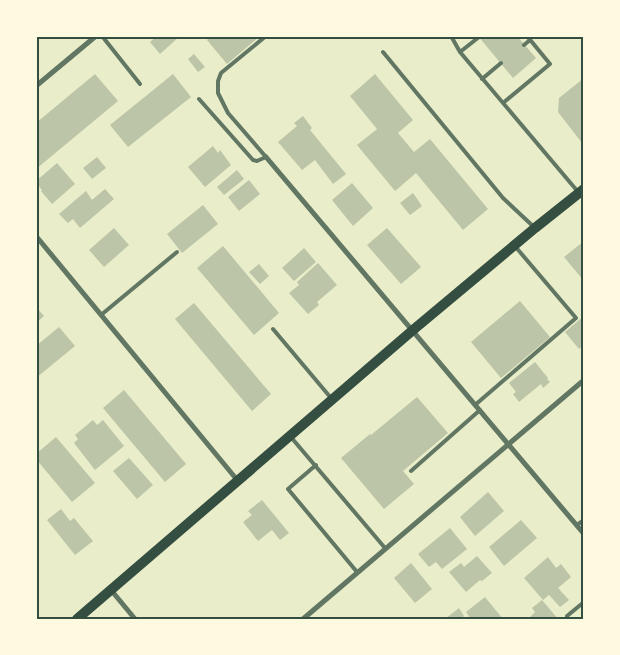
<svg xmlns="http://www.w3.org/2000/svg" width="620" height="655" font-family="'Public Sans',sans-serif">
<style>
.building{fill:#bcc5a7}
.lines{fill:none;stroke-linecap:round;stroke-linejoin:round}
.service{stroke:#617663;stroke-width:4}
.minor{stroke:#617663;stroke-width:5}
.secondary{stroke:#344e41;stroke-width:10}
.neatline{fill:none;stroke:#344e41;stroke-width:2}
</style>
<rect width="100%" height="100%" fill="#e9edc9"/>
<path class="building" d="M157,36h23l-20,18 -10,-12z
M211,36h49l-33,28 -20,-24z
M478,36h39l19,22 -23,20z
M194,54l11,13 -7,5 -10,-13z
M95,74l23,27 -82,68v-46z
M173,74l18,23 -63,50 -18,-22z
M375,74l38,46 -15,13 16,19 16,-13 58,70 -25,21 -47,-57 -21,18 -38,-46 20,-16 -27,-33z
M584,78v63l-2,2 -24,-31 1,-14z
M303,116l9,12 -2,2 36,44 -13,10 -18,-24 -13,10 -24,-28 19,-16 -3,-3z
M213,146l5,7 2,-3 11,15 -26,22 -17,-20z
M97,157l9,11 -14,11 -9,-11z
M57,163l18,21 -23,20 -11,-13 1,-1 -6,-7v-2z
M237,170l7,9 -20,16 -7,-8z
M249,180l11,14 -21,17 -11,-14z
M352,183l21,25 -20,18 -21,-26z
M105,189l9,10 -34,29 -7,-9 -5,4 -9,-9 27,-23 6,9z
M413,193l9,13 -12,9 -10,-12z
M203,205l15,19 -36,29 -15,-19z
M114,228l15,17 -25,22 -15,-17z
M387,228l34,39 -20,17 -34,-39z
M584,241v40l-20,-24z
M223,246l56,67 -25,22 -57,-67z
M304,248l12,14 -22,19 -12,-13z
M318,263l19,22 -20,17 2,3 -11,9 -19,-21 10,-8 -2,-3z
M259,264l10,12 -9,8 -11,-12z
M520,301l30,36 -49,41 -30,-36z
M194,303l77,91 -19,17 -77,-92z
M36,307l8,9 -8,7z
M584,316v29l-5,4 -14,-17z
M59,327l16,19 -39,32v-32z
M535,362l13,16 -1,1 3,3 -7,6 -2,-4 -22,18 -6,-8 3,-2 -7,-9z
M124,390l62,74 -21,18 -62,-74z
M417,397l31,36 -45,38 11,13 -30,25 -43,-51 29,-24 1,1z
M93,420l4,5 6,-5 21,26 -29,24 -21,-27 4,-4 -3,-4z
M56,437l39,46 -23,19 -36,-43v-5z
M129,458l24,27 -16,14 -24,-28z
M488,492l16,19 -29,25 -15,-19z
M262,500l27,33 -9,7 -8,-10 -14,11 -15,-19 9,-7 -4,-4z
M61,509l9,12 4,-3 19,23 -18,14 -28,-35z
M521,520l16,18 -33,28 -15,-19z
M450,528l17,21 -25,20 -6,-7 -7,5 -11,-13z
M477,556l15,17 -10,8 -2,-1 -14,12 -17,-20 12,-9 3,4z
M548,557l8,11 5,-4 10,13 -13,11 11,12 -9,7 -11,-12 -6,5 -19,-22z
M411,563l21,26 -17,14 -21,-25z
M485,597l18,22h-32l-5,-7z
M542,600l16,19h-30l7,-7 -3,-4z
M459,608l5,8 -3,3h-16z"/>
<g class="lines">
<path class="service" d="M102,36l38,48
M451,36l9,16 119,141
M524,45l6,-5
M383,52l120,146 32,30
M460,52l19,-15
M482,79l19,-16
M199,99l54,61 4,1 9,-4 -38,-44 -10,-20v-12l3,-8 45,-37
M503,103l47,-39 -23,-28
M101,315l76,-63
M273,329l58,69
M475,405l101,-87 -62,-73
M290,436l95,112
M316,465l-28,24 69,83
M411,471l69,-61
M577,525l7,-5
M567,616l17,-14"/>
<path class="minor" d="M36,86l60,-50
M266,157l318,377
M36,236l202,245
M111,590l24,29
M303,619l281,-239"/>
<path class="secondary" d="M77,619l336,-289 122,-102 49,-39"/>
</g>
<rect width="620" height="655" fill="none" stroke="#fefae0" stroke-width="75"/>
<rect x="38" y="38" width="544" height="580" class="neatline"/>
</svg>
